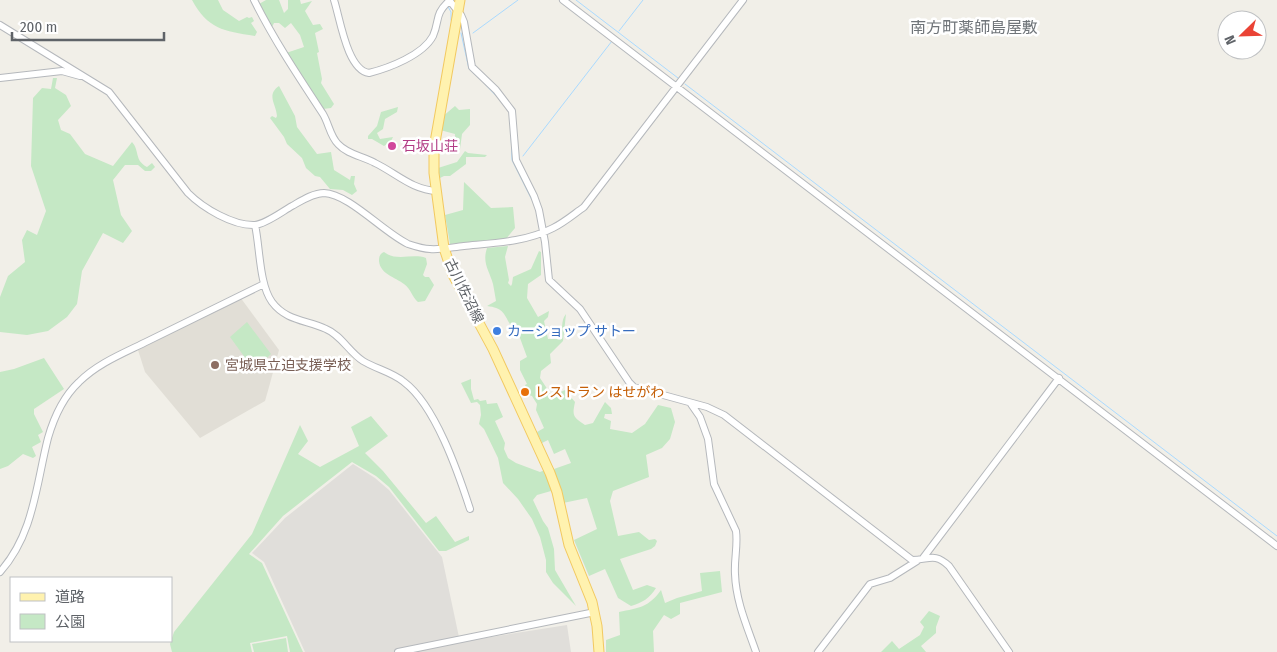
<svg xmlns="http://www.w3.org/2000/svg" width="1277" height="652" font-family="'Fira Sans Condensed','Noto Sans JP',sans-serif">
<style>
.industrial{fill:#e0deda}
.education{fill:#e1ded6}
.green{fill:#c5e8c5}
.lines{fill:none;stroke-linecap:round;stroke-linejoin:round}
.stream{stroke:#aadaff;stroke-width:1}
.minor-casing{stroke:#b5b8bc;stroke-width:8}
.major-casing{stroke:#f2c960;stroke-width:11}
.minor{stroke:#fff;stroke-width:6}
.major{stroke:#fff2af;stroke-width:9}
.hotel-dot{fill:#d1479c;stroke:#fff;stroke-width:2}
.shop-dot{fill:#3f7fe0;stroke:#fff;stroke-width:2}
.education-dot{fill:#8d6e63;stroke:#fff;stroke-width:2}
.food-dot{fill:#e8710a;stroke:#fff;stroke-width:2}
.labels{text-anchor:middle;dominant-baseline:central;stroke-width:5;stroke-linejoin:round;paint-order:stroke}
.hotel-label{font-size:14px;fill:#b23c85;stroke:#fff;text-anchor:start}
.street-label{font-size:14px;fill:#5f6368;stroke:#fff}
.shop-label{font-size:14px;fill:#366cbe;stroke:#fff;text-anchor:start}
.education-label{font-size:14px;fill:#785e54;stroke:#fff;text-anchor:start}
.food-label{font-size:14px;fill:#c56008;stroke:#fff;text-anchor:start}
.quarter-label{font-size:16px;fill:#70757a;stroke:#fff}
</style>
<rect width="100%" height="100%" fill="#f1efe8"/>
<path class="industrial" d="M353,464l22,14 14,12 53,67 18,85 107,-17 4,27h-266l-41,-90 -12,-9 33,-35z"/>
<path class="education" d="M240,297l39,53 -10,37 -4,14 -65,37 -55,-66 -7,-22z"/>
<path class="green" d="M192,0h26l5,10 16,11 8,-4 2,1 3,-1 2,4 -3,2 6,9 -2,4c-32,-5 -47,-7 -63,-36z
M266,0h13l5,13 4,-4v-9h12l1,4 11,-3 -7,10 8,14 7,-1 3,5 -8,4 4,19 -2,1 5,26 -1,4 13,21 -3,4 -8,1 -37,-56 18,-6 -4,-12 -9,-12 -6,5 -6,-5h-5l-2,4 -13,-23z
M53,78h4l-2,10 11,7 5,11 -13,14 3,10 9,4 15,20 28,12 19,-24c8,9 2,18 15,25l5,-4 3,4 -4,4h-6l-7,-6h-13l-12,15 8,35 11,16 -9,12 -20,-10 -21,38 -5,33 -10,13 -19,14 -21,4 -27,-3v-35l8,-21 17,-14 -3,-22 5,-10 10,5 9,-24 -15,-45 2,-68 9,-10 9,1z
M279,86l16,30 2,11 20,27 14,-2 3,18 16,10 1,-4h4l-1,8 3,7 -5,4 -9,-5 -13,-1 -10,-12 -5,-1 -9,-8 -4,-10 -15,-14 -3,-7 -14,-19 2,-2 4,2 1,-2c-1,-12 -11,-21 2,-30z
M455,106l4,4 11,-1v16l-8,9 -2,15 -4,5 -2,-3 1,-17 -15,-4 2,-13z
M398,107l-1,5 -12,7 -2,10 -6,4 3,6 13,-2 -2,4 -7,5 -12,-7h-4v-3l9,-10 4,-14z
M465,151l3,2 19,2 -2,2h-19v7l-16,12h-6l-4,2 -2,-10 19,-6z
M464,182l27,26 22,-1 2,21 -9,11 -56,5 -5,-29 18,-5z
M508,246l-3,11 4,23 -1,3 3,3 1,-2 1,-7 18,-8 8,-18 2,1v23l-13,9 -1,14 11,19 11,-6 -1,6 -4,4 4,18h11c5,-9 1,-18 7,-25l-3,27 -13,13 1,9 -10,8 -1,7 12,18 13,-6 10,12c-3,14 -2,15 10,23l8,-2 12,-21 6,6 1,6h-7l-1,4 7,3 -1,8 22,4 13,-9 13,-19 13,3 4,14 -5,17 -8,9 -16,7 3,22 -36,14 -3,10 8,35 21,-4 10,8 6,-1 2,2 -2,5 -4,3 -31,10 13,31 14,-5 9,3c-6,10 -14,15 -25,18l-13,-8 -13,-29 -16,7 -15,-36 23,-11 -10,-31 -24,5 -9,-34 17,-6 -6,-14 -11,5 -6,-14 -6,3 -5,-11 7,-4 -8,-18 1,-6 -5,-8 -3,-1 -4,-10 2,-1 -7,-14v-9l7,-4 -10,-27 -5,-2c-8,-14 -8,-20 -25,-22l9,-5c-1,-6 -2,-12 -3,-17 -4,-14 -11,-21 -6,-36z
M384,252c13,10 28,1 42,6l1,6 -4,11 2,2h4l5,8 -9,16 -7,1c-6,-5 -7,-13 -14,-18 -9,-7 -24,-10 -25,-23 0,-5 1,-7 5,-9z
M247,322l24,32 -17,16 -24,-33z
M44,358l20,31 -30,20v5l9,18 -5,3 3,7 -9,5 4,9 -3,2 -10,-4 -15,12 -8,3v-97l14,-3z
M471,379v10l3,11 4,-1 2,2 6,-1 1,4 10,-1 6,14 -8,4 10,22 -1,6 4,9 8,5 24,9 5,-2 6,21 -14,4 -4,5 10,21 5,7 6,21 1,21 21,36 -23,-23 -7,-11v-12l-6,-23 -8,-18 -14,-20 -15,-16 -5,-25 -14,-29 -5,-5 2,-9 -1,-10 -3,-3 -6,1 -10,-20z
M371,416l17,20 -23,17 18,18 43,52 10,-7 19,26 14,-6v4l-23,11h-7l-50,-64 -13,-11 -24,-14 -69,54 -34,38 13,9 41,89h-13l-3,-16 -37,7 2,9h-80l-2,-8 4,-12 78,-98 48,-109 8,16 -10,13 22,13 39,-21 -8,-19z
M720,571l2,21 -42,11v11l-9,5 -7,-4 -11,16 1,21h-48v-12l14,-5 -1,-23c20,-4 30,-5 42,-22l4,13 12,-5 25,-7 -2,-18z
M929,611l11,5 -4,11v6l-15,13 5,6h-45l11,-11 7,8 21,-14 4,-8 -4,-5z
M286,638l2,14h-34l-2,-8z"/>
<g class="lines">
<path class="stream" d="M576,0l102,78
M447,5l4,7v8
M619,31l24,-31
M461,33l8,36 12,11
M473,33l45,-33
M484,83l16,17
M685,84l592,452
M511,131l1,29 20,40
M523,156l89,-115"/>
<g class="minor-casing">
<path id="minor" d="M254,0c20,40 44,76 69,114 6,10 7,22 15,30 10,11 25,12 37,19 21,10 37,27 62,28
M334,0c6,18 13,70 35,73 20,-5 54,-18 64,-37 7,-16 1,-21 16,-35
M449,0l12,15 3,7 8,45 24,23 16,21 4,49 18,36 5,14 6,32 4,38 31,29 49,73 5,5 73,20 17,8 188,145c17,0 22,-8 37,6l60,86
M563,0l714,546
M0,25l109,67 79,101c15,15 45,33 67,32 11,-1 28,-14 37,-19 9,-5 21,-13 32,-13 25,1 59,39 84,51 6,2 15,5 22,5 11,1 23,-2 34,-3 30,-3 62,-4 89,-18 12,-6 21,-14 31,-21l159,-207
M0,78l62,-7 18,5
M255,225c5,22 4,59 17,77 14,19 35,18 54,27 15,6 23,23 37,32 13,8 29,11 41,21 31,23 54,90 66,127
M691,404l9,13 8,22 6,45 22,47c2,15 -2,28 -1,43 1,28 12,52 21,78
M923,558l136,-180
M0,572c34,-38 36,-87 48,-134 6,-21 15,-41 31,-56 19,-19 45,-29 69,-41 38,-19 77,-38 116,-57
M398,652l197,-40
M818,652l52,-68 20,-6 27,-17"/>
</g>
<g class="major-casing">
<path id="major" d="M460,0l-26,148v25l10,75 9,27 40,74 57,124 7,19 12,53 23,57 5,24 2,26"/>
</g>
<use href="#minor" class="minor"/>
<use href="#major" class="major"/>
</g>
<circle class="hotel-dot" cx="392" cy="146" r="5"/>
<circle class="shop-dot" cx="497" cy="331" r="5"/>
<circle class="education-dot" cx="215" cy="365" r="5"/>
<circle class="food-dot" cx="525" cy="392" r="5"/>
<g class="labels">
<g class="hotel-label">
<text x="402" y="146">石坂山荘</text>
</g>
<g class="street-label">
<text transform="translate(464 291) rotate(64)">古川佐沼線</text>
</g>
<g class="shop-label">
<text x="507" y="331">カーショップ サトー</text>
</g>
<g class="education-label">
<text x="225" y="365">宮城県立迫支援学校</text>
</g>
<g class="food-label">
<text x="535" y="392">レストラン はせがわ</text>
</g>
<g class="quarter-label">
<text x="974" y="27">南方町薬師島屋敷</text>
</g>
</g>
<rect x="10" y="577" width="162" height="65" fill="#ffffff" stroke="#bfc1c3"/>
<rect x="20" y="593" width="25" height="8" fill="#fff2af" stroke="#bfc1c3"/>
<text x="55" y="602" font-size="15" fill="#5f6368">道路</text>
<rect x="20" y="614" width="25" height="15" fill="#c5e8c5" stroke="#bfc1c3"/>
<text x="55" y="627" font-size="15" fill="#5f6368">公園</text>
<g transform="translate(1242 35) rotate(247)"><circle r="24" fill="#ffffff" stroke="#bfc1c3"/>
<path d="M0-4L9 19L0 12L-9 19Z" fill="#ea4335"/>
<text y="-8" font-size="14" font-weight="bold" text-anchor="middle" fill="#5f6368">N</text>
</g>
<path d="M12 32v8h152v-8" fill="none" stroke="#5f6368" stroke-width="2.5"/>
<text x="20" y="32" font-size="15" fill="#5f6368" stroke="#ffffff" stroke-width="4" paint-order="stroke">200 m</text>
</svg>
